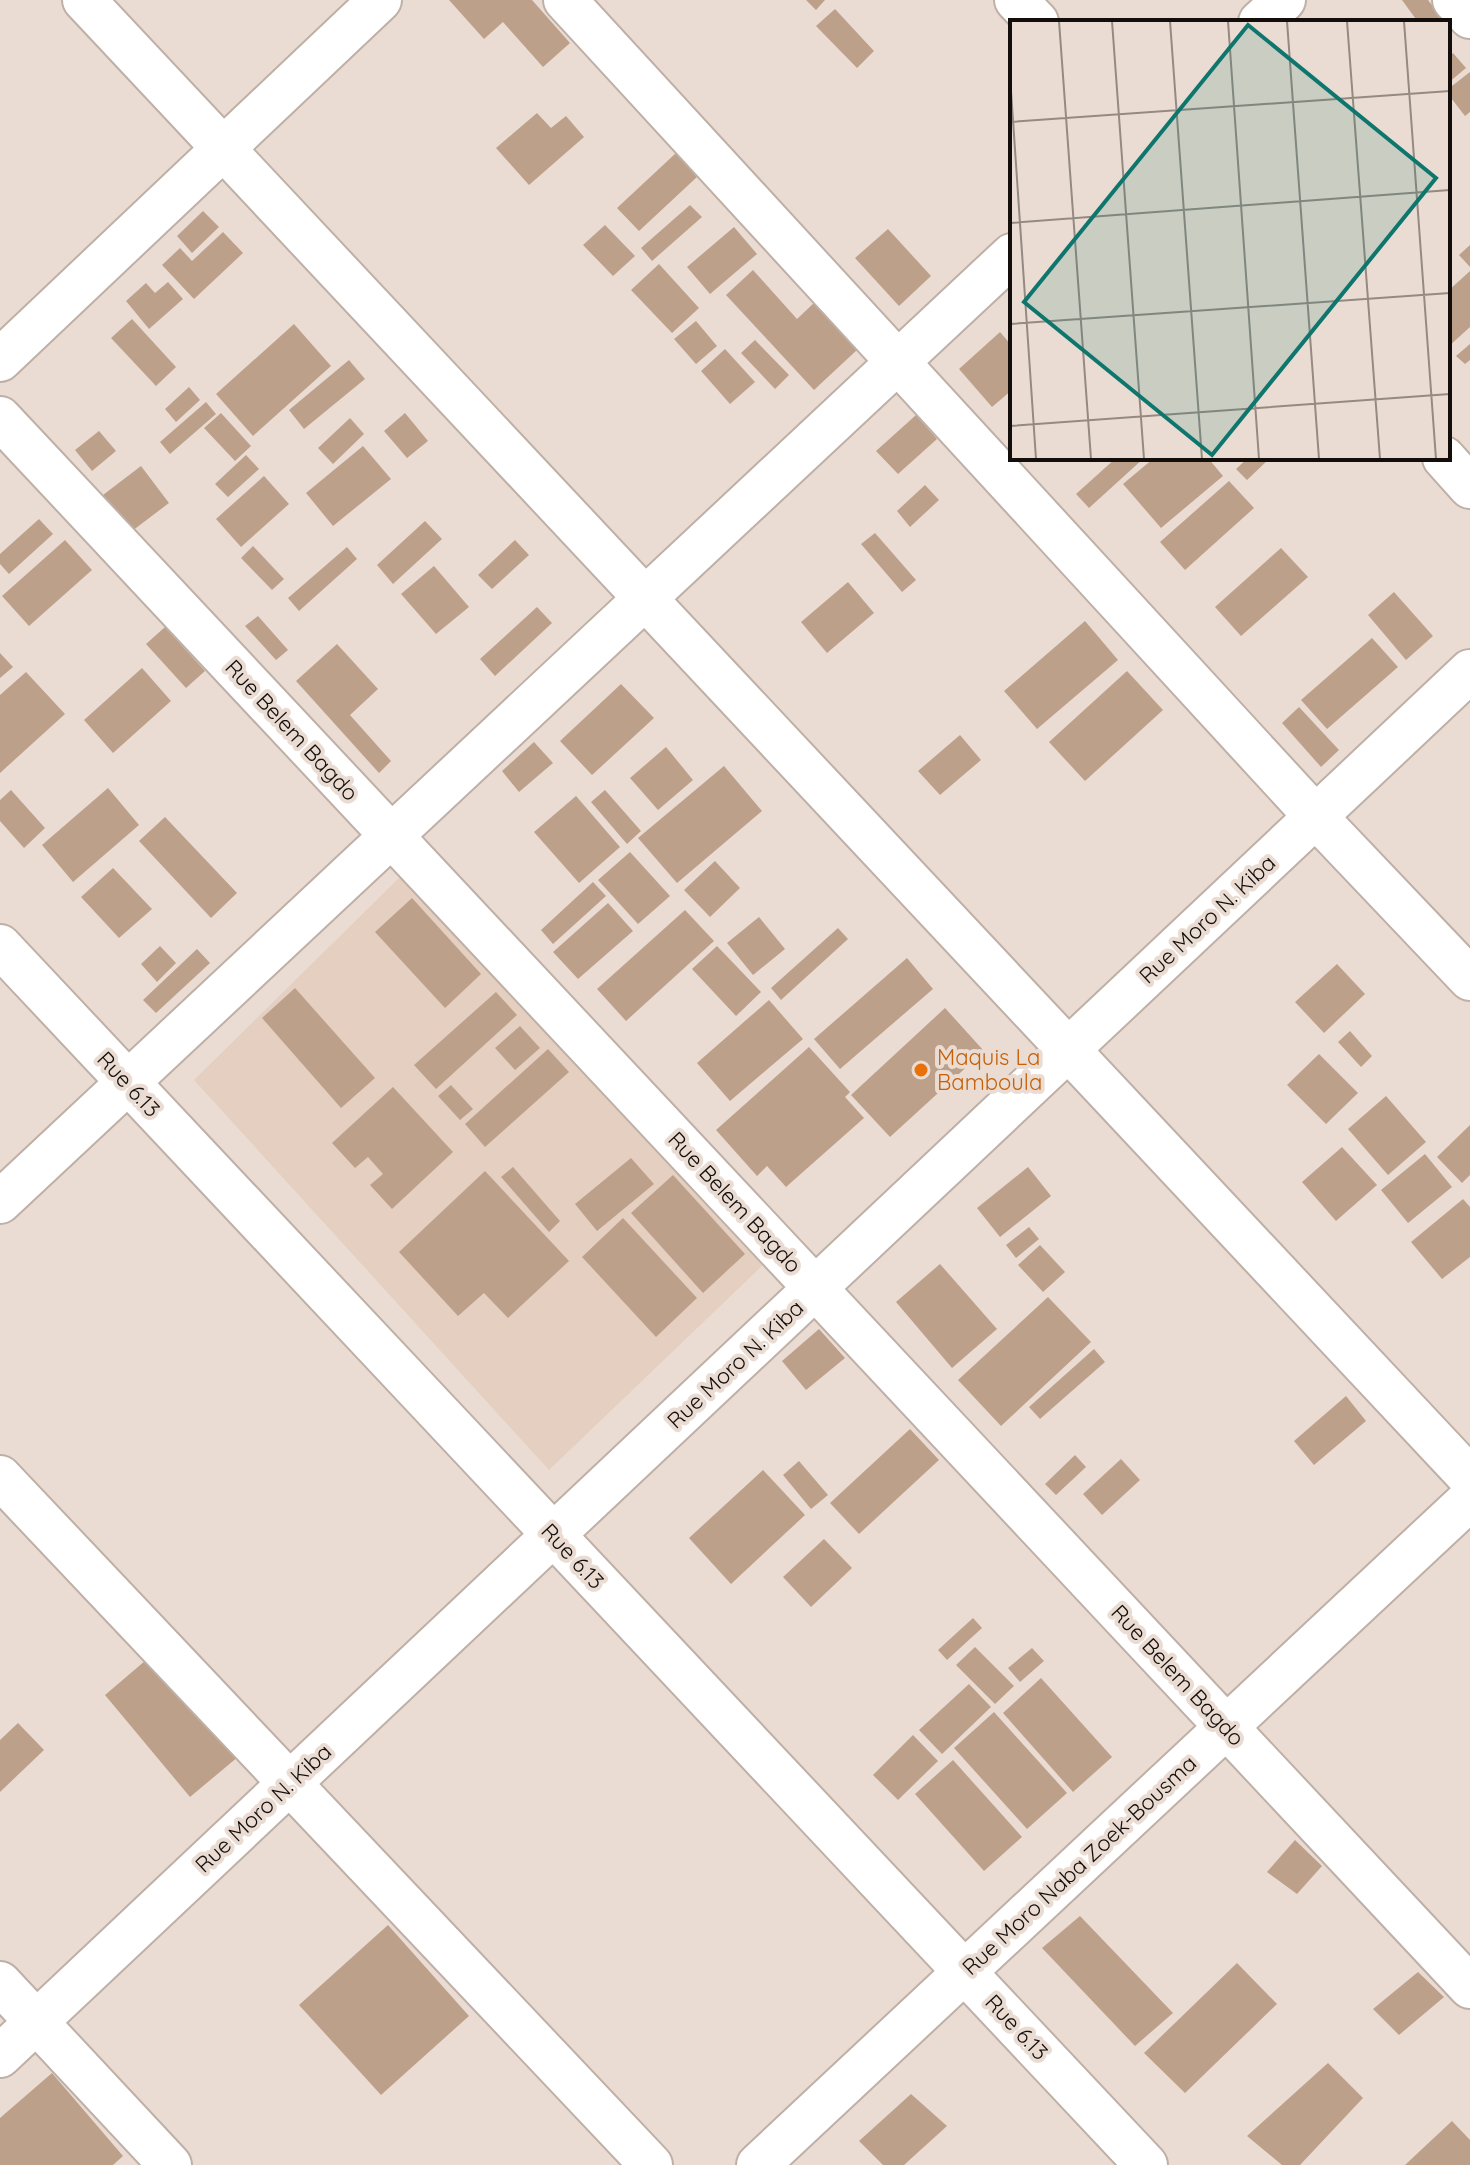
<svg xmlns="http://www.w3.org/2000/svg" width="1470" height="2165" font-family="Quicksand,sans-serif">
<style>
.built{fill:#e4cfc0}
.building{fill:#bda08a}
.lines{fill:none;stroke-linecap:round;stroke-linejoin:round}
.street-casing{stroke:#beb0a6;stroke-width:46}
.street{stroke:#fff;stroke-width:42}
.food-dot{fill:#e8710a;stroke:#eadcd2;stroke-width:3}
.labels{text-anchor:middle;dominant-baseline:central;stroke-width:8;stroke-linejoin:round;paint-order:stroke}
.street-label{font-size:22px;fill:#130e0b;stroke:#eadcd2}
.food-label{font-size:22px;fill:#c56008;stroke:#eadcd2;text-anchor:start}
.inset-road{fill:none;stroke:#948a82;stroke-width:2}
.view{fill:#0f766e;fill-opacity:0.15;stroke:#0f766e;stroke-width:4}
.inset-edge{fill:none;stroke:#130e0b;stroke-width:4}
</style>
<rect width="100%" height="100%" fill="#eadcd2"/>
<path class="built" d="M403,874l361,390 -215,206 -355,-390z"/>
<path class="building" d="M449,0h83l38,43 -27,24 -40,-45 -19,17z
M806,0h19l-9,10z
M1402,0h26l13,17 -8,5h-15z
M835,9l39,42 -17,17 -41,-42z
M1453,53l13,15 -18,15v-25z
M1470,72v40l-5,4 -17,-22v-5z
M537,113l14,15 15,-12 18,21 -55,48 -33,-37z
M676,153l21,24 -58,54 -22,-23z
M690,205l12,12 -50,44 -11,-13z
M203,211l16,16 -27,26 -15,-17z
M605,225l30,31 -22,20 -30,-31z
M734,227l23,27 -47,40 -23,-27z
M888,229l43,47 -32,30 -44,-48z
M223,232l20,21 -49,46 -32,-34 18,-17 12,13z
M1470,245v22l-11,-12z
M659,264l40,44 -27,25 -41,-43z
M753,270l44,49 18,-17 43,47 -44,41 -88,-95z
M1470,271v56l-22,20v-56z
M168,282l15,17 -34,30 -23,-28 20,-18 9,10z
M132,319l44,48 -20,19 -45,-48z
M696,321l21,25 -21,18 -22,-25z
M294,324l37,42 -78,70 -37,-42z
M1000,332l12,14v44l-20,17 -33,-38z
M755,340l34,35 -14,14 -34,-36z
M1470,344v16l-5,4 -9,-8z
M725,349l30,33 -25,22 -29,-33z
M349,360l16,19 -61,50 -15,-19z
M189,387l11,13 -24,22 -11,-13z
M206,402l10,12 -46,40 -10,-12z
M221,413l30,33 -16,15 -31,-33z
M405,413l23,28 -21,17 -23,-27z
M916,415l21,24 -39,35 -22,-23z
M350,418l14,16 -31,30 -15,-16z
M99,431l17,20 -24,20 -17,-21z
M363,446l28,33 -58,47 -27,-33z
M246,455l13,14 -31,28 -13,-13z
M1116,458h28l-55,50 -13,-14z
M1154,458h54l15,18 -62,52 -38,-44z
M1248,458h22l-23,22 -11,-11z
M141,466l28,37 -37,28 -29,-36z
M264,476l25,28 -48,43 -25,-28z
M1229,481l25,27 -69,62 -25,-28z
M925,485l14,15 -29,27 -13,-16z
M39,519l14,15 -44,40 -9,-10v-10z
M425,521l17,18 -49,45 -16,-19z
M875,533l41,47 -14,12 -41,-48z
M65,540l27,30 -63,56 -27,-30z
M515,540l14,15 -37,34 -14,-14z
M253,546l31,33 -12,11 -31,-32z
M347,547l10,12 -58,52 -11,-13z
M1281,548l27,29 -67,59 -26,-29z
M434,566l35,41 -33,27 -35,-40z
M848,582l26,31 -47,40 -26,-31z
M1394,592l39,44 -27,24 -38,-45z
M537,607l15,16 -57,53 -15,-17z
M258,616l30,34 -12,10 -31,-34z
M1085,621l33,39 -81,69 -33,-38z
M165,627l40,44 -19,17 -40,-44z
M1372,638l26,29 -71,62 -26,-29z
M337,644l41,45 -28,26 41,46 -12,12 -83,-92z
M0,653l13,14 -13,11z
M142,668l29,33 -58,52 -29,-33z
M1127,671l36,39 -78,71 -36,-39z
M26,672l39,42 -65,59v-78z
M621,684l33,34 -62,57 -32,-34z
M1299,707l40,43 -18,17 -39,-44z
M960,735l21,25 -41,35 -22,-24z
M534,742l19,21 -34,29 -17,-21z
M666,747l27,33 -35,30 -28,-32z
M724,766l38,45 -85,72 -39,-45z
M108,788l31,37 -66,57 -31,-37z
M11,790l34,38 -21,20 -24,-27v-21z
M605,790l36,41 -14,13 -36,-42z
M576,796l44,51 -41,36 -45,-51z
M165,817l72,76 -26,25 -72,-77z
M630,852l40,44 -32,28 -40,-44z
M715,861l25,27 -30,29 -26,-27z
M113,868l39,41 -33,29 -38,-41z
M593,882l13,14 -53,48 -12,-14z
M412,898l69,76 -36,34 -70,-76z
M608,903l25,28 -55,48 -25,-27z
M685,910l29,31 -88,80 -29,-32z
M759,917l26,32 -32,26 -26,-32z
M838,928l10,11 -67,61 -10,-12z
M160,946l16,17 -19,19 -16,-18z
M717,946l44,46 -25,24 -44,-47z
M197,949l13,14 -54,50 -13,-13z
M907,958l26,31 -93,80 -26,-30z
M1337,964l28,30 -41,39 -29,-31z
M295,988l80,90 -34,30 -79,-90z
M496,992l21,23 -81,74 -22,-24z
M769,1000l34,39 -73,62 -33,-38z
M945,1008l39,43 -94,86 -39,-42z
M520,1026l20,22 -25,22 -20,-22z
M1350,1031l22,25 -11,11 -23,-25z
M809,1047l41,45 -5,5 19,21 -78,69 -19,-21 -10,10 -41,-46z
M548,1049l21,23 -84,75 -20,-23z
M1319,1054l39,39 -32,31 -39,-39z
M451,1085l22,24 -13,11 -22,-24z
M393,1087l60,65 -61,57 -22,-24 13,-11 -15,-17 -13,11 -23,-25z
M1386,1096l40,46 -38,33 -40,-46z
M1470,1125v50l-8,8 -25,-26z
M1342,1147l35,38 -41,36 -34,-39z
M1425,1154l27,33 -44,36 -27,-33z
M631,1158l23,26 -57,47 -22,-27z
M513,1167l47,54 -11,11 -48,-55z
M1028,1167l23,29 -51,41 -23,-29z
M485,1171l84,90 -61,57 -24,-25 -26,23 -59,-64z
M673,1175l72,79 -42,39 -72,-80z
M1463,1199l7,8v50l-28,22 -31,-37z
M623,1218l74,80 -41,39 -74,-80z
M1029,1227l10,12 -23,19 -10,-13z
M1040,1245l25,27 -22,20 -25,-27z
M940,1264l57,65 -45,39 -56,-66z
M1048,1297l43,45 -90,84 -43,-46z
M819,1329l26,29 -39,32 -24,-29z
M1094,1349l11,13 -65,57 -11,-12z
M1346,1396l20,25 -52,44 -20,-24z
M910,1429l29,31 -80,74 -29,-31z
M1075,1455l11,12 -30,28 -11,-11z
M1121,1459l19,21 -38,35 -19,-21z
M799,1461l29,34 -17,14 -28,-34z
M763,1470l42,45 -74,69 -42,-46z
M824,1539l28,29 -41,39 -28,-30z
M973,1618l9,10 -35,32 -9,-10z
M975,1647l39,39 -19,18 -39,-39z
M1032,1648l12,13 -24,21 -12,-14z
M159,1649l86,102 -55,46 -85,-102z
M1041,1678l71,79 -39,35 -70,-79z
M969,1684l22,23 -49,47 -23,-24z
M994,1712l73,81 -40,36 -73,-81z
M18,1723l26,27 -44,42v-52z
M913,1735l25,26 -40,39 -25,-25z
M953,1760l69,77 -38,34 -69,-77z
M1295,1840l27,26 -25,28 -30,-22z
M1080,1916l93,97 -38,33 -93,-98z
M388,1925l81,91 -88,79 -82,-90z
M1237,1963l40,41 -92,89 -41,-40z
M1418,1972l26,25 -45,38 -26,-26z
M1328,2063l35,35 -63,67h-18l-35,-29z
M52,2073l71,83 -10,9h-113v-47z
M911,2094l36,32 -43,39h-21l-24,-24z
M1452,2121l18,19v25h-65z"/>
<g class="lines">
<g class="street-casing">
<path id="street" d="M84,0l1386,1478
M565,0l751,817 154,162
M1016,0l21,22
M1454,0l16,17
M1260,22l24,-22
M0,360l380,-360
M0,418l1470,1569
M1444,458l26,29
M0,946l1146,1219
M0,1202l1012,-947
M0,1477l651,688
M0,1983l170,182
M0,2056l1470,-1385
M758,2165l712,-666"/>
</g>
<use href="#street" class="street"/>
</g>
<circle class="food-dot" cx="921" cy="1070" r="8"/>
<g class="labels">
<g class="street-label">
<text transform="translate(292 730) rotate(47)">Rue Belem Bagdo</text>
<text transform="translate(1207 919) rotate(-43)">Rue Moro N. Kiba</text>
<text transform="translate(129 1084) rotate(47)">Rue 6.13</text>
<text transform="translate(735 1202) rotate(47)">Rue Belem Bagdo</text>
<text transform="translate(735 1364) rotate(-43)">Rue Moro N. Kiba</text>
<text transform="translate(573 1556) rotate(47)">Rue 6.13</text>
<text transform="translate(1178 1675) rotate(47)">Rue Belem Bagdo</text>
<text transform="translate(263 1808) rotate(-43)">Rue Moro N. Kiba</text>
<text transform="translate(1079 1865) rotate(-43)">Rue Moro Naba Zoek-Bousma</text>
<text transform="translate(1017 2027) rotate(47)">Rue 6.13</text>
</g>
<g class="food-label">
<text x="937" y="1057">Maquis La<tspan x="937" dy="25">Bamboula</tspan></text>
</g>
</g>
<g transform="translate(1010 20)">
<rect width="440" height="440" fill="#eadcd2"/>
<path class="inset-road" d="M49,1l32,438M102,1l32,438M160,1l32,438M218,1l31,438M277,1l32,438M337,1l33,438M394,1l32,438M0,56l26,383M0,102l440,-31M0,203l440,-33M0,304l440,-31M0,406l440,-32"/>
<path class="view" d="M238,5l188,153 -224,277 -188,-153z"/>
<rect width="440" height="440" class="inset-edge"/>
</g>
</svg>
